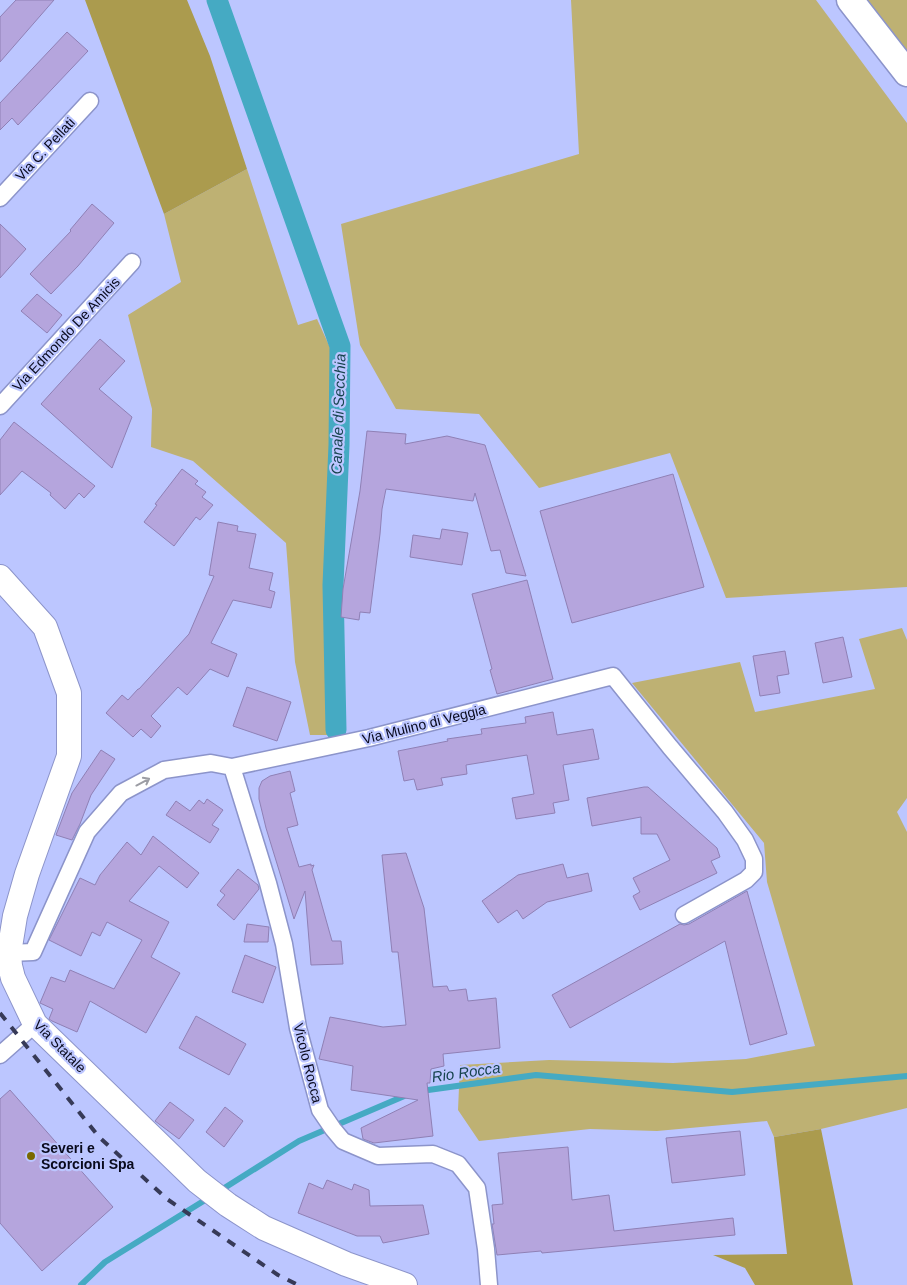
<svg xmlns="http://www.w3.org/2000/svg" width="907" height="1285" font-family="Arial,sans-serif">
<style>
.green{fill:#beb173}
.forest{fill:#ab9b4e}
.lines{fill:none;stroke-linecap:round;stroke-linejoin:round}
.stream{stroke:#45aac3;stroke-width:6}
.canal{stroke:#45aac3;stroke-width:21}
.building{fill:#b5a5dd;stroke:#8f80b5}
.street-casing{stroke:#8c94ca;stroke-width:19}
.secondary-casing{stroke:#8c94ca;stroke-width:26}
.primary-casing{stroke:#8c94ca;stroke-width:29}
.street{stroke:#fff;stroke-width:16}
.secondary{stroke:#fff;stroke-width:24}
.primary{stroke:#fff;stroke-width:26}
.rail{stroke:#373a57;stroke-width:4;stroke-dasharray:9 9;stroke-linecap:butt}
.oneway{stroke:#9c9da4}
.poi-dot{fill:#7a6900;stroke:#bcc6ff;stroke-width:2}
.labels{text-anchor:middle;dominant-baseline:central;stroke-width:4.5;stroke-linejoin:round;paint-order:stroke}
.street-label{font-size:14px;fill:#08091c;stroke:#bcc6ff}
.poi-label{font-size:14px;font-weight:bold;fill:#08091c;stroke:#bcc6ff;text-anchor:start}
.water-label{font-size:15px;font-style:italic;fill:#16434e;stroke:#bcc6ff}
</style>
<rect width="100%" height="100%" fill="#bcc6ff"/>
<path class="green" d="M571,0h245l91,123v464l-181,11 -56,-145 -131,35 -60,-74 -83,-5 -36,-64 -19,-121 238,-70z
M865,0h42v56z
M247,169l51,156 19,-6 16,35 -5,381h-18l-15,-73 -9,-119 -93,-82 -42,-14 1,-38 -24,-94 53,-33 -17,-68z
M902,628l5,12v158l-10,14 10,20v276l-86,21 -47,8 -7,-16 -110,10 -67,-2 -111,12 -21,-31 2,-45 89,-5 124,3 73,-4 69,-13 -48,-164 -3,-39 -132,-160 108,-21 15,50 120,-23 -16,-50z"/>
<path class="forest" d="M85,0h102l23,56 37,113 -83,45z
M821,1129l32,156h-98l-10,-17 -32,-13 74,-1 -13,-117z"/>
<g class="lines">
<path class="stream" d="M421,1091l115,-16 196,17 175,-16
M218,1192l81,-51 110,-47
M81,1285l24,-23 105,-65"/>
<path class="canal" d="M217,0l123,346 -1,99 -6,140 3,145"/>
</g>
<path class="building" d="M16,0h38l-54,62v-45z
M67,32l21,19 -70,74 -6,-7 -12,12v-27z
M92,204l22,19 -36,43 -27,28 -21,-20 41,-43 -1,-1z
M0,224l26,25 -26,29z
M37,294l25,21 -15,18 -26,-22z
M100,339l25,22 -26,28 33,28 -20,51 -71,-64z
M14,422l81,64 -11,12 -5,-5 -14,16 -15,-14 1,-2 -29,-22 -22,24v-55z
M367,431l39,3 -1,10 42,-8 38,9 41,131 -20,-3 -6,-23 -9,1 -16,-58 -2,8 -87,-12 -4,20 -2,25 -10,79 -10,-1 -1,8 -18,-3 2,-28 17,-98z
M182,469l16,12 -3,3 11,8 -4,5 11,8 -13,15 -4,-3 -22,29 -30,-24 13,-17 -2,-1z
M673,474l31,113 -132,36 -32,-112z
M218,522l20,4 -1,5 19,3 -7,34 24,5 -4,17 6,2 -4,16 -38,-8 -22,43 26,11 -9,23 -18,-8 -23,26 -9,-8 -27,29 10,10 -10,12 -10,-9 -8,8 -27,-24 16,-18 6,5 10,-11h1l50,-55 25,-58 -5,-1z
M442,529l26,4 -6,32 -52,-8 3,-22 27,4z
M527,580l26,99 -56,15 -7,-24 2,-1 -20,-75z
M843,637l9,40 -29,6 -8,-40z
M785,651l4,23 -12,2 3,17 -20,3 -7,-40z
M247,687l44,15 -14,39 -44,-15z
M553,712l4,23 36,-6 6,30 -36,6 6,35 -16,3 2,10 -39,6 -4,-21 22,-4 -7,-39 -61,10 1,9 -26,4 2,7 -26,5 -3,-11 -10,2 -6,-30 50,-10 -1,-2 35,-5 -1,-5 45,-6 -1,-6z
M101,750l14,9 -24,36 -11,29 -8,16 -16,-5 16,-42z
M290,771l5,20 -5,2 8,32 -11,3 12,39 12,-3v2l3,-1 -2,5 20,71h9l2,23 -32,1 -6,-74 -11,28 -28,-91 -7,-29v-11l3,-7 8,-5z
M644,787h4l69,61 3,9 -9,4 6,12 -77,37 -7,-14 7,-4 -7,-14 37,-18 -13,-26h-16v-17l-49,9 -5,-28z
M207,799l16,11 -11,15 7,4 -9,14 -44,-28 10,-14 14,10 9,-11 5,4z
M153,836l46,37 -12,15 -28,-22 -30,35 40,21 -18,35 29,16 -34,60 -56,-32 -13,31 -25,-11 -3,-2 4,-10 -13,-6 11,-26 14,5 5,-12 44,19 28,-49 -35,-18 -7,14 -8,-4 -11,24 -32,-16 31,-62 15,7 5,-10 27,-33 14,13z
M406,853l18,55 9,79 14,-1 2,5 17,-2 2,12 28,-3 4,50 -57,6 1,12 -13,3 -1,14h-3l6,53 -59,7 -11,-4 -2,-11 57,-28 -67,-10 2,-24 -34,-7 11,-42 53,10 23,-2 -8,-73h-6l-10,-97z
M563,864l4,14 21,-5 4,18 -45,11 -24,17 -6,-9 -19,13 -16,-22 36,-26z
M238,869l20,16 1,4 -25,31 -17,-15 8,-10 -5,-4z
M747,891l40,143 -37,11 -25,-104 -155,87 -18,-33 128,-71 4,1 5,-1z
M247,924l22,3 -1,15h-24z
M245,955l31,12 -13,36 -31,-11z
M196,1016l50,28 -17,31 -50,-27z
M10,1090l103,117 -71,64 -42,-48v-124z
M170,1102l24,18 -15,19 -24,-18z
M225,1107l18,14 -19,26 -18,-15z
M740,1131l5,44 -73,8 -6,-45z
M568,1147l4,53 37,-5 5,36 119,-13 2,17 -193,18 -1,-2 -44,4 -5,-31h2l-2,-19 11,-1 -5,-51z
M327,1180l25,10 2,-6 15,6 1,16 53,-1 6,29 -46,9 -3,-7h-23l-59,-23 11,-30 14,6z"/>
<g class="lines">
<g class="street-casing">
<path id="street" d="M0,198l90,-97
M0,406l132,-144
M232,767l36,116 16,61 14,84 22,82 13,19 10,12 35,15 55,-2 25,10 19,24 9,61 3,36
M9,953l24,-1 54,-120 34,-39 43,-23 47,-7 21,4 137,-29 244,-62 57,71 55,65 20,28 9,19v13l-8,8 -62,35
M0,1055l35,-31"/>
</g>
<g class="secondary-casing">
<path id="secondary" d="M0,577l45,50 24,66v63l-42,118 -12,42 -6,37 1,13 3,12 22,46 162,157 31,24 36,23 82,36 59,21"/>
</g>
<g class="primary-casing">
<path id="primary" d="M850,0l57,73"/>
</g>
<use href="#street" class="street"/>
<use href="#secondary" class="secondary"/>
<use href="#primary" class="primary"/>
<path class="rail" d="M0,1013l99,124 68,62 111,76 20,10"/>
</g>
<defs><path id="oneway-shaft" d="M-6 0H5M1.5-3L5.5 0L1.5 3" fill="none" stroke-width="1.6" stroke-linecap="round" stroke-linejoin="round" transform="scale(1.25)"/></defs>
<use class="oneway" href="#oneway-shaft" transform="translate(143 782) rotate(-28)"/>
<circle class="poi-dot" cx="31" cy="1156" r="5"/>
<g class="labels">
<g class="street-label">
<text transform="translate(45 149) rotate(-47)">Via C. Pellati</text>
<text transform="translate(66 334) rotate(-47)">Via Edmondo De Amicis</text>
<text transform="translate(424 724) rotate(-14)">Via Mulino di Veggia</text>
<text transform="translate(60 1046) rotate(45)">Via Statale</text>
<text transform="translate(308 1063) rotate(76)">Vicolo Rocca</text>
</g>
<g class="poi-label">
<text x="41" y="1148">Severi e<tspan x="41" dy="16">Scorcioni Spa</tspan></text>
</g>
<g class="water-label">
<text transform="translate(338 414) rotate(-88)">Canale di Secchia</text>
<text transform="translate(466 1072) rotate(-8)">Rio Rocca</text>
</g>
</g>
</svg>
